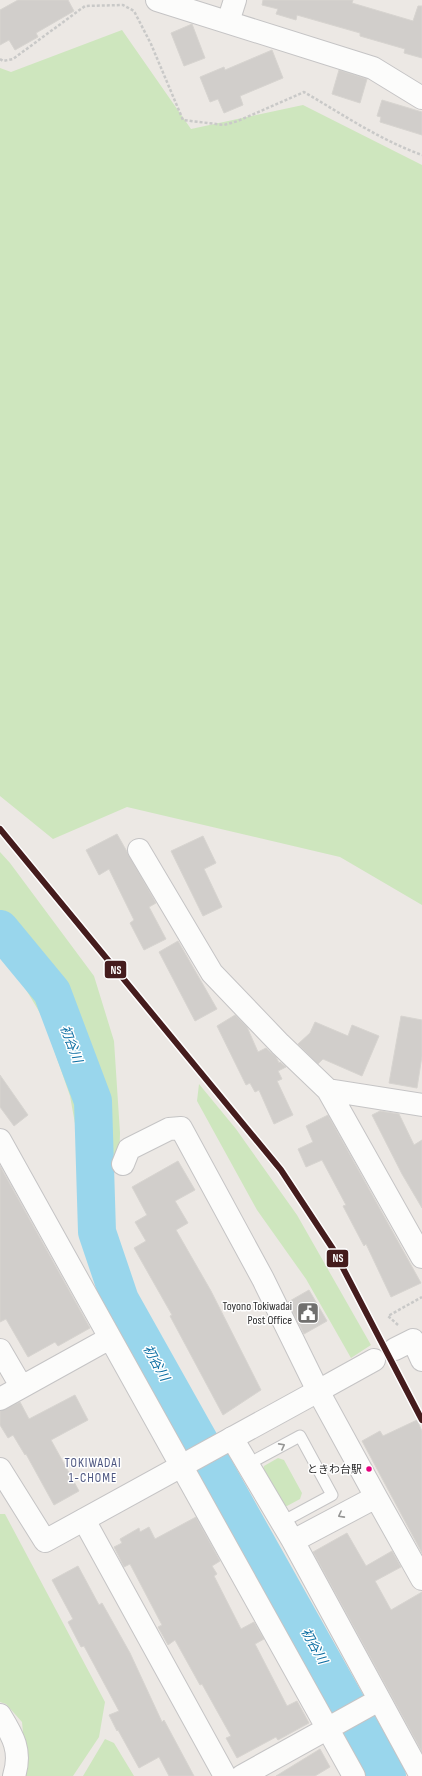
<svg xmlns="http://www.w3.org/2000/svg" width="422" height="1776" font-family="'Sofia Sans Condensed','Noto Sans JP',sans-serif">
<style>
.green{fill:#cee6be}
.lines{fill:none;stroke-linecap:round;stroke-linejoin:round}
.river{stroke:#99d6ec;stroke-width:38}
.building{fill:#d1cecb;stroke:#d7d4d0}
.service-casing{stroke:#c5c4c5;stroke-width:13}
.minor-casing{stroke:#c5c4c5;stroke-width:24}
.tertiary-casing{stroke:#c5c4c5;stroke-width:24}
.path{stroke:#c9c9c8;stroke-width:2.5;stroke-dasharray:3 2;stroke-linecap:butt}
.service{stroke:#fcfcfb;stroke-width:11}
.minor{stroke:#fcfcfb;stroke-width:22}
.tertiary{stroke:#fcfcfb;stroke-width:22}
.rail-1-casing{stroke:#fff;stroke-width:9}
.rail-1{stroke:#451c1d;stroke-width:6}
.oneway{stroke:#959594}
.bus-dot{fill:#e5007d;stroke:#fff;stroke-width:1.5}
.labels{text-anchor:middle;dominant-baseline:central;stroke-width:3;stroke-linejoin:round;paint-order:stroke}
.bus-label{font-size:11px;fill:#2e2e2e;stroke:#fff;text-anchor:end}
.poi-label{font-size:12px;fill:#2e2e2e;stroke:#fff;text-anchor:end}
.water-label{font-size:13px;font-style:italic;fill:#0d6fa3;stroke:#fff}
.neighbourhood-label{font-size:13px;letter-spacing:1px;fill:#4d5680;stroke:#fff}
.line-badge{stroke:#fff;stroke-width:1.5}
.badge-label{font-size:11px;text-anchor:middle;font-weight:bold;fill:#fff}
</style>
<rect width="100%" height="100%" fill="#ece8e4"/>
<path class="green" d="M122,30l69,99 112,-24 119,60v740l-82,-48 -213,-50 -74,32 -53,-43v-728l11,4z
M0,852l10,11 84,113 20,65 6,92 -1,29 -39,15 -2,-37 -8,-44 -27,-78 -30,-50 -13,-13z
M199,1084l37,45 61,86 74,130 -20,13 -45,-79 -49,-69 -60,-109z
M278,1458l6,2 18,33 -2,6 -13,7 -5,-1 -19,-36 1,-3z
M0,1514h5l100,188 -6,35 -26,39h-50l3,-11 -4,-43 -16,-18 -6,-2z
M105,1739l9,4 20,33h-51z"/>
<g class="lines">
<path class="river" d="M0,929l52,63 41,109 4,131 23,68 267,476"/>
</g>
<path class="building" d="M18,0h50l6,11 -38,22 2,4 -23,13 -6,-10 -9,5v-35z
M263,0h90l-1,3 61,18 5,-15h4v52l-18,-5 1,-4 -45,-13v-3l-63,-18 -1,5 -20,-6 2,-5 -16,-4z
M192,24l13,34 -21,8 -13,-33z
M272,50l11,28 -43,18 3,9 -19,8 -6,-14 -8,3 -10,-25 24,-10 1,3z
M339,70l28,9 -7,24 -28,-9z
M382,100l40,12v23l-42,-13 1,-5 -4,-1z
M117,834l39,69 -7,4 17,32 -22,11 -14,-27 4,-3 -25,-51 -10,6 -13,-25z
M203,836l13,27 -12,6 18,38 -19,9 -32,-65z
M178,941l39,68 -22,12 -36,-69z
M235,1015l12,12 11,25 8,-4 10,9 3,6 1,-1 6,5 -8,4 4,8 -5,2 16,34 -19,9 -15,-34 -4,2 -5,-9 -4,2 -29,-59z
M401,1016l21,4v36l-5,32 -28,-5z
M315,1022l33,14 4,-11 27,11 -17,40 -39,-17 -5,5 -20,-20 12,-11z
M0,1075l28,40 -14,11 -14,-19z
M380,1111l19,3 15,31 8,-5v68l-20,-34 -30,-59z
M328,1115l93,168 -30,14 -25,-53 -2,2 -21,-40 3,-1 -24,-45 -16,7 -8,-18 15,-7 -7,-16z
M178,1161l17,29 -20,11 13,22 -12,7 35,61 50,99 -38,25 -53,-99 2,-1 -38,-67 12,-7 -11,-19 12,-7 -15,-28z
M0,1166l90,162 -32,18 -3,-4 -27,15 -22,-38 -6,3z
M309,1290l18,31 -23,13 -16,-32z
M75,1395l13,25 -37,20 28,51 -25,14 -28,-51 -1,1 -12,-20 -5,3 -8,-13v-14l20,-9 9,17z
M417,1420l5,11v122l-60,-112 18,-10 3,5z
M196,1517l24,44 -8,5 5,8 -3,2 27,53 13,-7 10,17 -9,5 32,62 10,-5 12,22 -31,17 -2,-3 -39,21 -11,-20 5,-2 -29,-52 -2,1 -25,-45 -7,5 -10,-18 4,-2 -32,-61 -6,3 -10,-20 8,-4 -2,-4 19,-11 1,4 9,-5 6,12z
M347,1533l19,33 26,-15 9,16 -26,14 16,29 31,-18v160l-109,-200z
M78,1566l21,39 3,-2 28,50 32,69 2,-2 30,56h-25l-10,-19 -20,11 -21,-38 -1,1 -8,-16 10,-4 -35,-65 -3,1 -13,-25 5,-3 -21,-39z
M320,1749l10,18 -15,9h-39z"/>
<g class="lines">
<g class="service-casing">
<path id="service" d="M248,1464l52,-28 32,59 -50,27"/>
</g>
<g class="minor-casing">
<path id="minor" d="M157,0l216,68 49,30
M228,22l7,-22
M139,850l73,123 68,71 48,46 94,15
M328,1090l94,167
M0,1140l354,636
M123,1164l6,-15 40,-20 12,-1 82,151 55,112 58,106 46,82
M395,1349l18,-9 9,20
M0,1350l21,36
M318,1391l56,-31
M0,1399l110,-61
M232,1438l61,103 128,235
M84,1520l141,256
M293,1541l83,-44
M0,1715c13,21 22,36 14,61
M242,1776l137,-76"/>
</g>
<g class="tertiary-casing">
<path id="tertiary" d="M0,1469l45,72 273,-150"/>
</g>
<path class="path" d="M0,59l3,2 10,-2 72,-53 38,-1 11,6 17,33 32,76 41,5 14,-4 66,-29c38,22 76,48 118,63
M398,1325l-10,-9 34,-19"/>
<use href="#service" class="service"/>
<use href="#minor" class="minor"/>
<use href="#tertiary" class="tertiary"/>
<g class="rail-1-casing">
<path id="rail-1" d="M0,829l281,341 52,79 89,171"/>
</g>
<use href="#rail-1" class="rail-1"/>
</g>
<defs><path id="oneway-chevron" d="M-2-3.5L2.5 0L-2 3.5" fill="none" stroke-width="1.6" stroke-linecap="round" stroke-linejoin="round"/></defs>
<g class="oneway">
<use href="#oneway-chevron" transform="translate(282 1446) rotate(-28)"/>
<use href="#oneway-chevron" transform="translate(341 1515) rotate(152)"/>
</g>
<defs>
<g id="civic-square" transform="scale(1.15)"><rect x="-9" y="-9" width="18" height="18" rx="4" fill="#706f6e" stroke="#fff"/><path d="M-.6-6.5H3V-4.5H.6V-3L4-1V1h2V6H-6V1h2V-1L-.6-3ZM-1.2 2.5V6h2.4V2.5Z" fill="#fff"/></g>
</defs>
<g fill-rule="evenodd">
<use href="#civic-square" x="308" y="1313"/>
</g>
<circle class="bus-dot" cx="369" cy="1469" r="3.5"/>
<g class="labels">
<g class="bus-label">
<text x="362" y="1469">ときわ台駅</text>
</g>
<g class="poi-label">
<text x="292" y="1306">Toyono Tokiwadai<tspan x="292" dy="14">Post Office</tspan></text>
</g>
<g class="water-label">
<text transform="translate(71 1044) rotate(69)">初谷川</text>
<text transform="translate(156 1363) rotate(61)">初谷川</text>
<text transform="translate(314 1646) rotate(61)">初谷川</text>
</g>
<g class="neighbourhood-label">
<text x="93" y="1463">TOKIWADAI<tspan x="93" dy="15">1-CHOME</tspan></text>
</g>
</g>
<g class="line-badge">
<rect x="104" y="960" width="23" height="19" rx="4" fill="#451c1d"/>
<rect x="326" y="1249" width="23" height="19" rx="4" fill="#451c1d"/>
</g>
<g class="badge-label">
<text x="116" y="974">NS</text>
<text x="338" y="1262">NS</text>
</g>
</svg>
